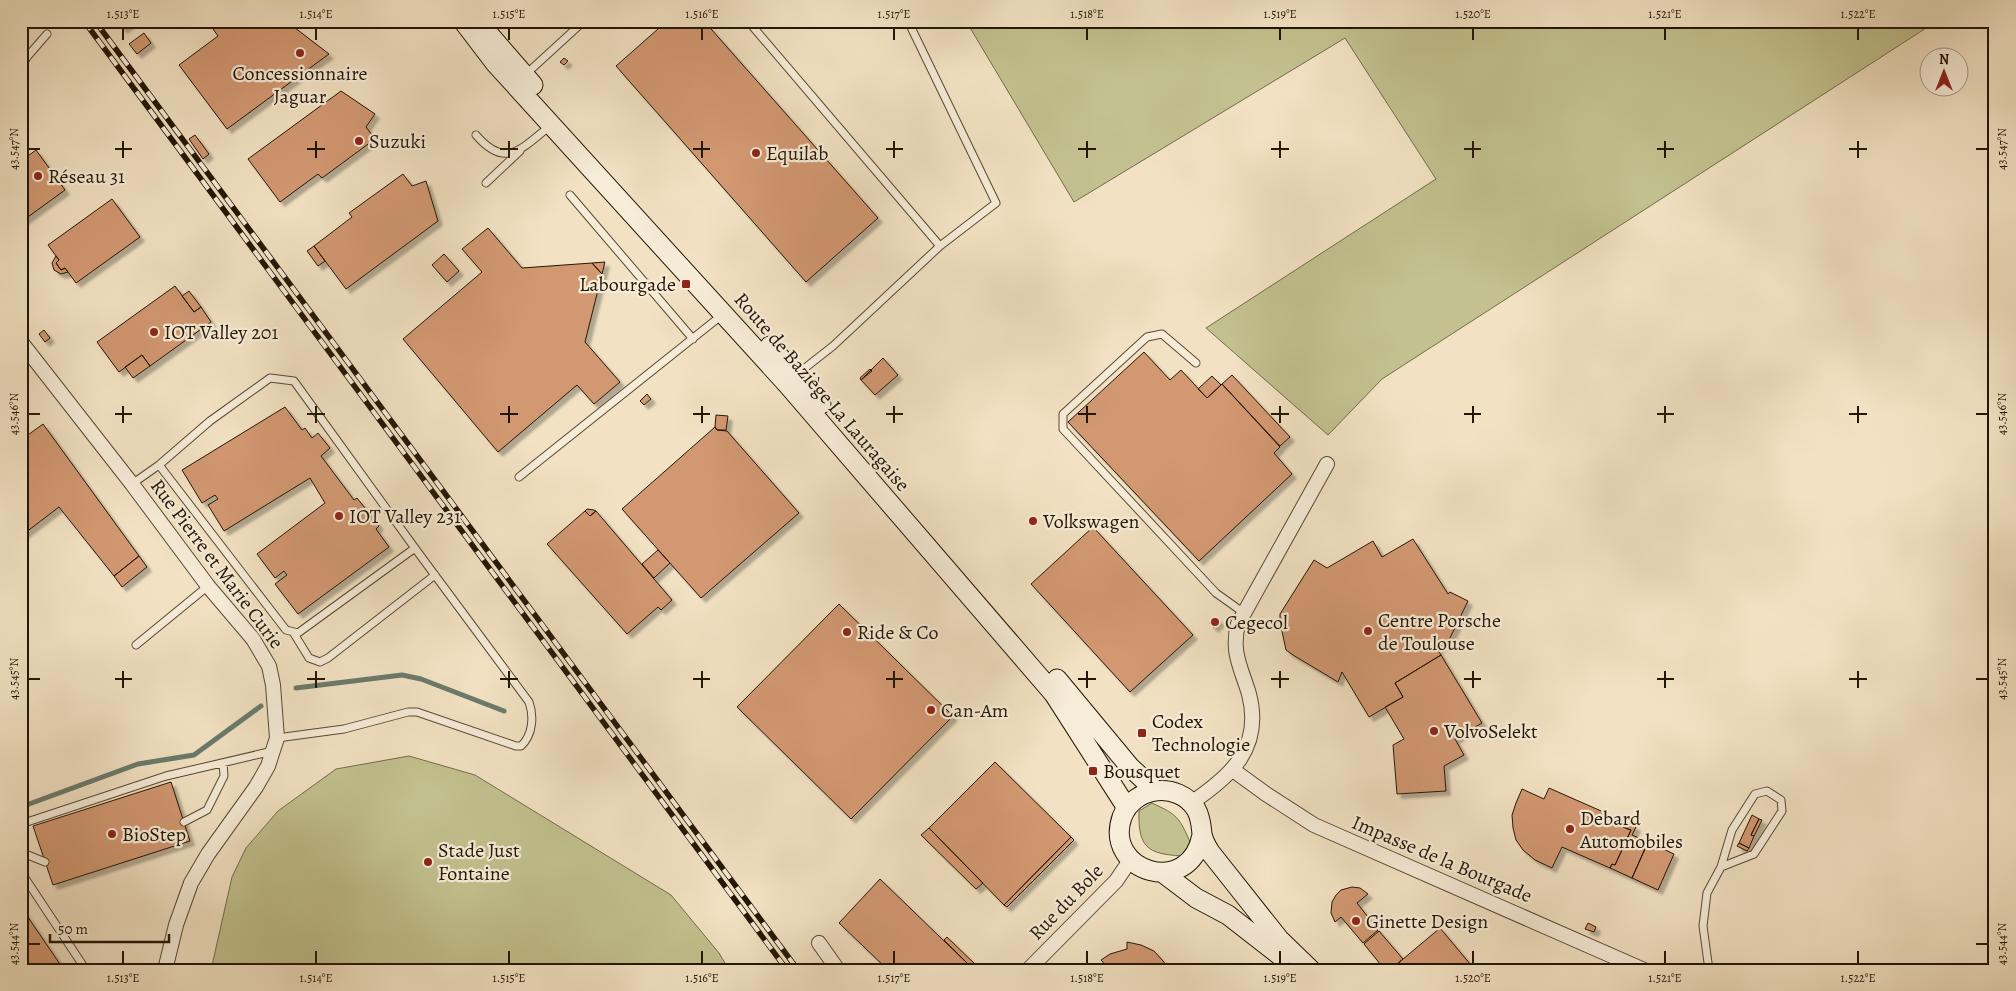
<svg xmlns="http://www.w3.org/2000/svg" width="2016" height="991" font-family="Alegreya,serif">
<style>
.green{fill:#c2c18f;stroke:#726c4a}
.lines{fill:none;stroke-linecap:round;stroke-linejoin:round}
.stream{stroke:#6b7b6d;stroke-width:5}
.building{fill:#d29872;stroke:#231605;filter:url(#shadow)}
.lane-casing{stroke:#574934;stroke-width:9}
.street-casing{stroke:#574934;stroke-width:16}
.secondary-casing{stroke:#231605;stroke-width:21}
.lane{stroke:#f7ecd8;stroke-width:7}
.street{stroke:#f7ecd8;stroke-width:14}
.secondary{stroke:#f7ecd8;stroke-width:19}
.rail-casing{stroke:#231605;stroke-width:5.5}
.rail{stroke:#f7ecd8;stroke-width:4;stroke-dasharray:11;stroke-linecap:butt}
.ticks{fill:none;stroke:#231605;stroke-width:2}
.poi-dot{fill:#8f2418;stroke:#f7ecd8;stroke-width:2}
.labels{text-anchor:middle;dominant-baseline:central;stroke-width:4.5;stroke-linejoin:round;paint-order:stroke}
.poi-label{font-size:20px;fill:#231605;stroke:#f7ecd8;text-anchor:start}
.street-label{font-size:20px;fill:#231605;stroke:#f7ecd8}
.neatline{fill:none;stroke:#231605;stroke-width:2}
.ticks-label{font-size:12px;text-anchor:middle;fill:#231605}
</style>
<defs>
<filter id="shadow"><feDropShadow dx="4.5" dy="4.5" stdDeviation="1" flood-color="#0004"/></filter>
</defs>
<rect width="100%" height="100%" fill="#f2e2c3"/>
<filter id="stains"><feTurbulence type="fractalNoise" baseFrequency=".004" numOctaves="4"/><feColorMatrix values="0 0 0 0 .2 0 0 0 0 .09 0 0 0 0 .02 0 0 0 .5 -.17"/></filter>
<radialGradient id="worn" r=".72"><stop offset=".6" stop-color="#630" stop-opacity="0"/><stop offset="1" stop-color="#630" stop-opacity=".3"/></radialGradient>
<path class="green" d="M966,21h971l-555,358 -54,56 -122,-107 230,-149 -91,-141 -271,164z
M409,756l66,19 196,120 48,58 10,17h-518l21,-93 14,-29 32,-37 58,-42z
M1152,803c26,12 27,14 39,41l-9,12c-35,-2 -44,-9 -43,-45z"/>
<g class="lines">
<path class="stream" d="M296,688l106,-13 19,4 83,32
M21,807l117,-43 56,-9 67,-49"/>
</g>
<path class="building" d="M112,21h21l-10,8 -6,-7 -2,2z
M224,21h62l43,33 -102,75 -48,-64 39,-29 -5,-7z
M667,21h37l174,197 -72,64 -190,-216z
M144,33l7,10 -14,11 -8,-10z
M564,58l4,3 -4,4 -4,-3z
M341,91l34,23 -9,13 9,12 -53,39 -4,-4 -38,28 -32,-43z
M195,135l14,19 -6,5 -14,-20z
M36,150l29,40 -44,32v-61z
M403,174l9,12 14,-5 12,40 -92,68 -32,-43 38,-29 -3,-4z
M112,199l28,38 -64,46 -11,-15 -4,2 -5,-7 3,-3 -11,-15z
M488,228l34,40 70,-5 10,11 -17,68 35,40 -26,22 -17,-19 -79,67 -95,-113 79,-67 -20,-23z
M314,246l11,15 -7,5 -11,-15z
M444,254l15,17 -12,11 -15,-17z
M56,256l3,4 -3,3 5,7 4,-2 3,4 -7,2 -7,-4 -2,-7z
M605,262l-3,12 -10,-11z
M175,286l19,26 7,-5 10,15 -61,44 -8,-11 -23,17 -22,-30z
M189,291l12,16 -7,5 -12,-16z
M44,330l6,8 -5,4 -6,-8z
M1144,352l26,28 11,-10 26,28 15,-14 58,63 -6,6 18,21 -93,87 -131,-139z
M142,355l8,11 -17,12 -8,-11z
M883,358l15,17 -23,20 -14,-15z
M870,369l2,2 -11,9 -1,-2z
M1232,375l58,62 -10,9 -58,-62z
M1212,376l9,9 -14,13 -9,-9z
M647,394l4,5 -7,6 -4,-4z
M285,407l17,23 3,-2 7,10 6,-5 12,15 -9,8 33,44 3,-2 22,28 -3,3 13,18 -91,67 -23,-30 12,-9 -3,-4 -9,7 -18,-24 68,-51 -15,-25 -86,53 -16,-26 10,-6 -3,-4 -13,8 -20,-33z
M716,415l12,1 -2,14h-9l-2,-3z
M43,424l96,132 -25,20 -55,-69 -38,29v-96z
M715,427l2,3 10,1 72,82 -98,85 -79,-89z
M587,509l7,1 2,1 -6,5 -5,-5z
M585,511l5,5 6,-5 76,89 -11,10 -3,-3 -31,27 -80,-90z
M1093,527l100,108 -63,57 -99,-108z
M1413,539l35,55 2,-2 18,9 -19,39 -12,9 4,6 -46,28 8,14 -34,20 -27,-45 -4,10 -45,-27 -7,-5 -6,-28v-8l34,-54 13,8 46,-27 9,16z
M658,550l12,13 -16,15 -12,-14z
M139,556l8,11 -25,20 -8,-11z
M839,604l114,112 -102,103 -114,-112z
M1216,617l4,5 -6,6 -5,-5z
M1441,655l41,68 -27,16 9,16 -20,11 2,25 -49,3 -4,-49 11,-6 -19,-32 18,-10 -8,-14z
M995,762l76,75 -67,68 -75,-77z
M171,782l19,59 -137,44 -20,-59z
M1549,788l77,34 -3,5 8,3 -16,35 -3,-1 -2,4 -48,-21 -10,21 -17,-8 -12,-10 -7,-10 -3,-12 -1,-13 4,-12 6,-14 22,10z
M1752,815l7,4 -8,16 3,1 -5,12 -10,-5z
M1759,819l3,1 -8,16 -3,-1z
M1626,822l10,5 -4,8 16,7 -16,36 -22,-10 2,-4 3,1 16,-35 -8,-3z
M929,828l54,55 -7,6 -55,-54z
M1071,837l3,3 -67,67 -3,-2z
M1648,842l26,12 -16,36 -26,-12z
M1739,843l10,5 -2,3 -10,-5z
M880,879l91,88 -3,3h-80l-49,-47z
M1352,887l8,1 8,6 -11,9 21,27 -15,13 -22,-26 -6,5 -4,-9 1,-11 4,-7 5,-5z
M21,907l43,63h-43z
M1588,923l8,4 -2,5 -9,-3z
M1440,928l31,37 -6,5h-75z
M1379,931l24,28 -13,11h-5l-21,-26z
M947,937l31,30 -3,3h-7l3,-3 -27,-27z
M1127,942l14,3 13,6 17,19h-61l-9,-10 9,-6 17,-5z"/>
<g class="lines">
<g class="lane-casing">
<path id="lane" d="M748,21l192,225
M21,68l6,-11 20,-23
M525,75l59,-54
M476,135c30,35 46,13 74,-9
M486,183l34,-32
M570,195l123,144
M1196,363l-34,-29 -15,3 -84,77v15l153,164 28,20
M796,375l37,-29 107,-100 56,-43 -88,-182
M159,465l127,165 12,3 117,-85
M519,477l203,-162
M132,484l27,-19 51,-44 60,-43 24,3 123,170 112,151c5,14 4,33 -8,44h-5l-99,-34h-9l-64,17 -67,9
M293,632l16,26 11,4 8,-4 107,-83
M136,645l72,-59
M184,822l23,-12 17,-34 -1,-13
M21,824l145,-48 107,-25
M21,855h7l17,7
M23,875l63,95
M1709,970l-6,-44 4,-33 14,-26 11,-37 23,-36 12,-3 14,9 1,11 -28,43 -33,13"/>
</g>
<g class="street-casing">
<path id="street" d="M21,342l111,142 76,102 45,53 16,27 4,19 4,53 -9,28 -12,21 -48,67 -17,29 -15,42 -11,45
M1233,770l33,24 48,31 330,145
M1191,803c40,-27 72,-55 58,-109 -8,-27 -18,-41 -11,-70l89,-160
M819,943l19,27
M1028,970l88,-89 15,-22"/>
</g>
<g class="secondary-casing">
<path id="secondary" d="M463,21l32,42 292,321 267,310 73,114
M487,32l46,53
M770,346l51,58
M1057,679l73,88 26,24
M1202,835c-12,64 -99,37 -80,-18 12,-31 56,-36 74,-8 5,9 5,16 6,25 1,6 5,13 8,18l69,87 32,31
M1163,873l33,25 32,17 54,42"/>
</g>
<use href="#lane" class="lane"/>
<use href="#street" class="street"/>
<use href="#secondary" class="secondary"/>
<g class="rail-casing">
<path id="rail" d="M84,21l703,949
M95,21l703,949"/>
</g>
<use href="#rail" class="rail"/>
</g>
<path class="ticks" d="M123,28v12M316,28v12M509,28v12M702,28v12M894,28v12M1087,28v12M1280,28v12M1473,28v12M1665,28v12M1858,28v12M123,141v17M316,141v17M509,141v17M702,141v17M894,141v17M1087,141v17M1280,141v17M1473,141v17M1665,141v17M1858,141v17M28,149h12M115,149h17M307,149h18M500,149h18M693,149h17M886,149h17M1078,149h18M1271,149h18M1464,149h17M1657,149h17M1849,149h18M1976,149h12M123,406v17M316,406v17M509,406v17M702,406v17M894,406v17M1087,406v17M1280,406v17M1473,406v17M1665,406v17M1858,406v17M28,414h12M115,414h17M307,414h18M500,414h18M693,414h17M886,414h17M1078,414h18M1271,414h18M1464,414h17M1657,414h17M1849,414h18M1976,414h12M123,671v17M316,671v17M509,671v17M702,671v17M894,671v17M1087,671v17M1280,671v17M1473,671v17M1665,671v17M1858,671v17M28,679h12M115,679h17M307,679h18M500,679h18M693,679h17M886,679h17M1078,679h18M1271,679h18M1464,679h17M1657,679h17M1849,679h18M1976,679h12M28,944h12M1976,944h12M123,951v13M316,951v13M509,951v13M702,951v13M894,951v13M1087,951v13M1280,951v13M1473,951v13M1665,951v13M1858,951v13"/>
<g class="poi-dot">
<circle cx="300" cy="53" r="5"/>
<circle cx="359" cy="141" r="5"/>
<circle cx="756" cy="153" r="5"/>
<circle cx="38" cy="176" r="5"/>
<rect x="681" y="279" width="10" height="10" rx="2.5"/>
<circle cx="154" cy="332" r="5"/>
<circle cx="339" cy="516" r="5"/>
<circle cx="1033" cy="521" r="5"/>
<circle cx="1215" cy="622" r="5"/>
<circle cx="1368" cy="631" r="5"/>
<circle cx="847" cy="632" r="5"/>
<circle cx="931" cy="710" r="5"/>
<circle cx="1434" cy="731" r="5"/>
<rect x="1137" y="728" width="10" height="10" rx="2.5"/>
<rect x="1088" y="766" width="10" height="10" rx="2.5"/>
<circle cx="1570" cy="829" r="5"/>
<circle cx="112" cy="834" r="5"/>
<circle cx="428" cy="862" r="5"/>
<circle cx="1356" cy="921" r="5"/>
</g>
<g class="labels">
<g class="poi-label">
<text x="300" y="73" text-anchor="middle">Concessionnaire<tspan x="300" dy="23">Jaguar</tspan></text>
<text x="369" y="141">Suzuki</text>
<text x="766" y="153">Equilab</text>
<text x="48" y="176">Réseau 31</text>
<text x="676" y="284" text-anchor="end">Labourgade</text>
<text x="164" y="332">IOT Valley 201</text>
<text x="349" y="516">IOT Valley 231</text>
<text x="1043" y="521">Volkswagen</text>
<text x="1378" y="620">Centre Porsche<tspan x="1378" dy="23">de Toulouse</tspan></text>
<text x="1225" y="622">Cegecol</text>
<text x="857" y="632">Ride &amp; Co</text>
<text x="941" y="710">Can-Am</text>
<text x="1152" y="721">Codex<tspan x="1152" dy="23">Technologie</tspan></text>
<text x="1444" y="731">VolvoSelekt</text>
<text x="1103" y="771">Bousquet</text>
<text x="1580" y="818">Debard<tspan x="1580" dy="23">Automobiles</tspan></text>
<text x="122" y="834">BioStep</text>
<text x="438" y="850">Stade Just<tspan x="438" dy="23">Fontaine</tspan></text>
<text x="1366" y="921">Ginette Design</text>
</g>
<g class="street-label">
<text transform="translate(822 392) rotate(49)">Route de Baziège La Lauragaise</text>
<text transform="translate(217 564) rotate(53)">Rue Pierre et Marie Curie</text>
<text transform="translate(1442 859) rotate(23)">Impasse de la Bourgade</text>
<text transform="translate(1066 902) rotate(-46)">Rue du Bole</text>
</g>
</g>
<rect width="2016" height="991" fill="none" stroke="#f2e2c3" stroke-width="55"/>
<g transform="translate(1944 72)"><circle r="24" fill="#f7ecd8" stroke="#a29684"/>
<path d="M0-4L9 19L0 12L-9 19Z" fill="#8f2418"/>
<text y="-8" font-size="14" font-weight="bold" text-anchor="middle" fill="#231605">N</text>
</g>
<path d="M50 934v8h119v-8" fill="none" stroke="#231605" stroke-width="2.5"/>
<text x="58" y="934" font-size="15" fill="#231605" stroke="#f7ecd8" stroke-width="4" paint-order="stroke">50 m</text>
<rect x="28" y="28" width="1960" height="936" class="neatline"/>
<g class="ticks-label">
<text x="123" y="18">1.513°E</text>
<text x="316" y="18">1.514°E</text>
<text x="509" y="18">1.515°E</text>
<text x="702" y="18">1.516°E</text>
<text x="894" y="18">1.517°E</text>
<text x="1087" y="18">1.518°E</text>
<text x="1280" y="18">1.519°E</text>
<text x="1473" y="18">1.520°E</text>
<text x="1665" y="18">1.521°E</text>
<text x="1858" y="18">1.522°E</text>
<text transform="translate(14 149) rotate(-90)" y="4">43.547°N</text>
<text transform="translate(2002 149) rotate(-90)" y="4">43.547°N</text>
<text transform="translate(14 414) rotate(-90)" y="4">43.546°N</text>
<text transform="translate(2002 414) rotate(-90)" y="4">43.546°N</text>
<text transform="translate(14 679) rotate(-90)" y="4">43.545°N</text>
<text transform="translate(2002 679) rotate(-90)" y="4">43.545°N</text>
<text transform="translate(14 944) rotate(-90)" y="4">43.544°N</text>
<text transform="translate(2002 944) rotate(-90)" y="4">43.544°N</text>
<text x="123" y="982">1.513°E</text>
<text x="316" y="982">1.514°E</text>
<text x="509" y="982">1.515°E</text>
<text x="702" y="982">1.516°E</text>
<text x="894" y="982">1.517°E</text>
<text x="1087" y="982">1.518°E</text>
<text x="1280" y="982">1.519°E</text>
<text x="1473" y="982">1.520°E</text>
<text x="1665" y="982">1.521°E</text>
<text x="1858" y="982">1.522°E</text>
</g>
<rect width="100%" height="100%" filter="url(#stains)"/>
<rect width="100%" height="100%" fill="url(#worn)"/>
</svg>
